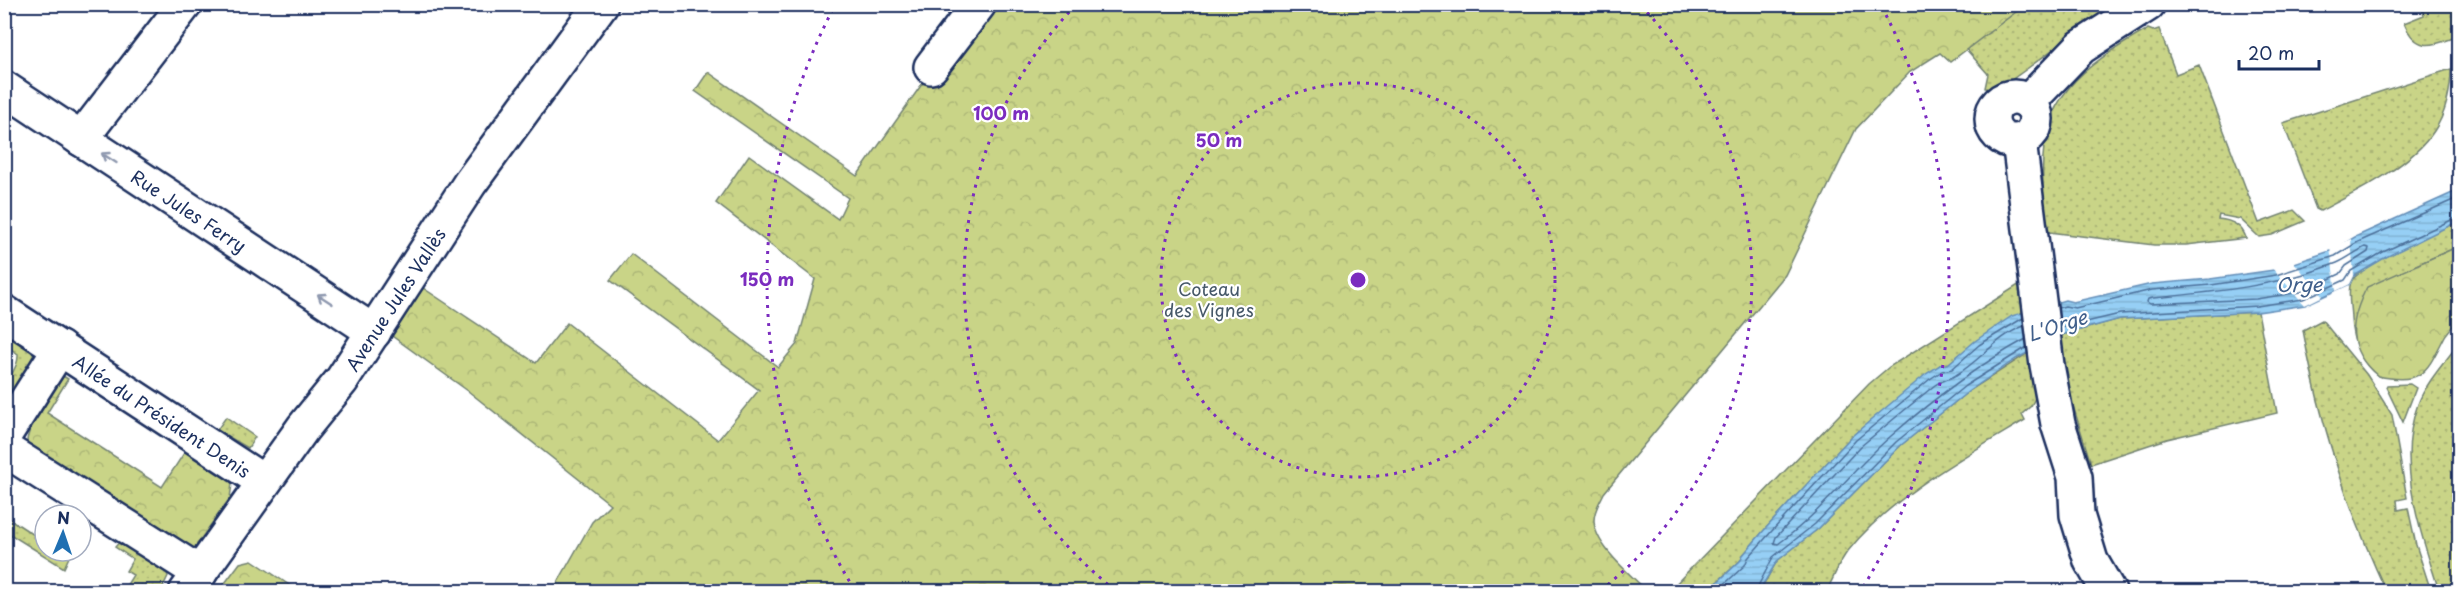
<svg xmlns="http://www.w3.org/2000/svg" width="2464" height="596" font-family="'Playpen Sans',sans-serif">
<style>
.grass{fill:url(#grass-dots);stroke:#728272;stroke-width:1.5}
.park{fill:url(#park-crowns);stroke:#728272;stroke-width:1.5}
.water{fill:url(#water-rules);stroke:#658fb9;stroke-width:1.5}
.pier{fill:#fff}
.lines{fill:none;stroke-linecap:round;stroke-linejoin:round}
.shore{stroke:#4c6f9a;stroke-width:1.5}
.minor-casing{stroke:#1b2f5e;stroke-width:38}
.major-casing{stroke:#1b2f5e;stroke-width:38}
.minor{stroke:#fff;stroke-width:33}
.major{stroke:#fff;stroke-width:33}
.oneway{stroke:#8d97ae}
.ring{fill:none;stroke:#7b2cbf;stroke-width:3;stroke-dasharray:3 6}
.labels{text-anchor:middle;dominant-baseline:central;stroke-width:4.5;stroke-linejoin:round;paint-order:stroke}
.street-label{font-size:18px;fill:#1b2f5e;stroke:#fff}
.park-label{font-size:18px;fill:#465868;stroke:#fff}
.water-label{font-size:20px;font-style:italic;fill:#405f8b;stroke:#fff}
.centre{fill:#7b2cbf;stroke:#fff;stroke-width:3}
.ring-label{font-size:18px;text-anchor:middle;font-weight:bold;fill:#7b2cbf;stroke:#fff;stroke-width:4.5;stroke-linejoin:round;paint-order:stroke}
</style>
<defs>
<pattern id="grass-dots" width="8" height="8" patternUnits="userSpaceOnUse" patternTransform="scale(1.5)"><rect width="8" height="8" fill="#c9d487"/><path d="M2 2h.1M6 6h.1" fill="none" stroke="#acb677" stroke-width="1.8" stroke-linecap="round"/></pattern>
<pattern id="park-crowns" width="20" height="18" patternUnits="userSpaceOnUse" patternTransform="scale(1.5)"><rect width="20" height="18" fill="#c9d487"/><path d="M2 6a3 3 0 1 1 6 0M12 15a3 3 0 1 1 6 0" fill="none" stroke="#acb677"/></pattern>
<pattern id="water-rules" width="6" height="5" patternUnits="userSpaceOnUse" patternTransform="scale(1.5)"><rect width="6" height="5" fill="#96cff5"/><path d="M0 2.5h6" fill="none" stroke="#81b2d4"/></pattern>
</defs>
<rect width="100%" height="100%" fill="#fff"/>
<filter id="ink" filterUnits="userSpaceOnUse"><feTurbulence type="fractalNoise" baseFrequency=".0167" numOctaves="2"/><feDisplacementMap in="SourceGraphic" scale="12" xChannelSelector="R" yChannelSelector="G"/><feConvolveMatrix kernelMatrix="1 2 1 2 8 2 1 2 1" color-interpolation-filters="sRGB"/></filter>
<g filter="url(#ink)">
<path class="grass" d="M2025,5h87c-39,27 -76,60 -116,85l-11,-2 3,-14 -22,-25z
M2421,5h38v31c-26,9 -42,18 -55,-13l20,-8z
M2148,29l5,2 6,-2 17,45 23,-9 60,158 35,-13 11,11 -33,14 -13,2 -19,-18 -21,-4 -1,4c12,1 24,6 28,19l-60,7h-32l-105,-13c-7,-14 -5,-34 -6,-50 -5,-85 38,-114 105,-153z
M2451,69c0,20 -5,45 -17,62 -23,35 -77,61 -114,80l-4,-2 -33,-86z
M2459,221v25l-50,22 -28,109 -3,-1c-17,-13 -26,-35 -27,-57 0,-10 -4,-27 0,-37 6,-15 90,-52 108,-61z
M2020,284l6,26 -50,31 -28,23 -8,1 -88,71 -86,92 -23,27 -3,6 -33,30 -39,1 201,-208 20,-17z
M2258,312l19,101 -110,26 -76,25 -29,-94 -4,-34 62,-17z
M2322,320l45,55 25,40 15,83 -10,2 1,10 10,-2 8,37 15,46h-45c-39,-84 -67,-170 -83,-261z
M4,331l24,16 7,10 -24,41 -6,-4c0,-16 14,-25 13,-40l-13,-9z
M2459,343v248h-20c-18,-59 -44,-126 -21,-187 9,-23 27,-42 41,-61z
M2031,351l4,47 -4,8 -9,8 3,6c-60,36 -133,76 -177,131 -10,12 -14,28 -22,40l-67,1 18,-31 42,-33 81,-82 69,-55z
M2410,384l6,4 -13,34 -17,-35 1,-2z
M226,417l29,20 -7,11 -31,-18z
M5,516l40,26v9h15l9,6 -5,11 -59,-37z
M122,539l41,27 5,10 -7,15h-38l10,-16 -7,-4 7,-12 -18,-12z"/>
<path class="park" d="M992,5h1033l-75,57 -10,-9 -30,19 -54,57 -71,146 -181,218c-4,9 -10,17 -10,27 0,25 36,54 53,71h-1094l39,-69 18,-18 -142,-113 -76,-55 31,-48 113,75 31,-40 151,117 41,-50 -149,-110 21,-26 147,113 19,-23 18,-65 -99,-76 33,-48 89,64 10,-21 -153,-107 13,-19 149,104 70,-99z
M2459,246c1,13 4,62 1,71 -3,6 -11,12 -15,19 -18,34 -21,50 -67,40 -32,-26 -29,-55 -11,-89z
M63,376l5,3 -21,34 115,74 24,-37 42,28 4,6 -2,14 -38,53 -165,-106c-3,-16 27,-53 36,-69z
M252,560l46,31h-79l21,-28z"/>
<path class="water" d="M2459,190v31l-73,36 -32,19 -4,8 -45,21 -47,7 -138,7 -62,17 -42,23 -47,32 -69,55 -81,82 -42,33 -18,30 -52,1 33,-31 3,-6 23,-27 86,-92 74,-62 14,-9 8,-1 27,-23 37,-25 53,-16 8,2 79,-18 58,-5 64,-9 59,-20 22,-13z"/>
<path class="pier" d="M2351,239l3,37 -4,8 -14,7 -6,-43z
M2293,261l30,35 -18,9 -34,-38z"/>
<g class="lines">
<path class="shore" d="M2365,247l4,1 -1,4 -22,14 -6,8 -39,18 -45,7 -106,5 -3,-2 1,-3 5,-1c63,-6 125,-12 184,-35 10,-4 18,-11 28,-16z
M2058,308l7,-2 10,2 77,-18 59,-5 65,-10 59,-19 23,-14 102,-45
M2024,326c-27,10 -44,35 -68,49 -7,5 -14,5 -21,10l-74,61 -85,91 -2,6 4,1c43,-31 74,-74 113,-108 41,-36 87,-71 135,-97
M2061,328l59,-14 137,-8 46,-7 42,-19 6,-9 32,-19 77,-36
M1716,592l29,-27 3,-7 23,-26 85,-92 74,-61 12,-8 10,-2 27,-24 44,-27
M1755,592l18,-35 42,-33 81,-82 69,-56 62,-39"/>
<g class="minor-casing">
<g id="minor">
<path d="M931,67l48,-63"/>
<path id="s1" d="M4,88l370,244"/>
<circle cx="2014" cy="119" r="22"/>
<path d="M2028,102l53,-55 67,-43"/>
<path d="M81,139l104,-135"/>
<path d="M2019,141l28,224 11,59 17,53 2,38 14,46 18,31"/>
<path id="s2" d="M4,312l260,170"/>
<path d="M4,436l56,-88"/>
<path d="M4,449l196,124"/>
</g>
</g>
<g class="major-casing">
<g id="major">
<path id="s3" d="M186,592l117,-164 39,-48 128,-197 131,-179"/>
</g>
</g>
<use href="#minor" class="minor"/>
<use href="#major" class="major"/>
</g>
<defs><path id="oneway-shaft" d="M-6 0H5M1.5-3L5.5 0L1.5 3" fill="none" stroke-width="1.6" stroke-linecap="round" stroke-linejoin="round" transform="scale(1.5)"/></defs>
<g class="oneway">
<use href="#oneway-shaft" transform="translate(109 158) rotate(-147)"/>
<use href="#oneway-shaft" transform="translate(325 299) rotate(-147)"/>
</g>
</g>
<g class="ring">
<circle cx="1358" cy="280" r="197"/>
<path d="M1115 590A394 394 0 0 1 1075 6M1641 6A394 394 0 0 1 1601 590"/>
<path d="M854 589A591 591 0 0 1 834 7M1882 7A591 591 0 0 1 1862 589"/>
</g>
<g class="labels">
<g class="street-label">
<text stroke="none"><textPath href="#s1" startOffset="222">Rue Jules Ferry</textPath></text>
<text stroke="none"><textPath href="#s3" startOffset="360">Avenue Jules Vallès</textPath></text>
<text stroke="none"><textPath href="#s2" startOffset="189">Allée du Président Denis</textPath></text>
</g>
<g class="park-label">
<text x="1209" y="288">Coteau<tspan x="1209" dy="21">des Vignes</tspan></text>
</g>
<g class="water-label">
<text x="2299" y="284">Orge</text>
<text transform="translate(2057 325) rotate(-18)">L'Orge</text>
</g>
</g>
<circle cx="1358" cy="280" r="9" class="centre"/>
<g class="ring-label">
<text x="1001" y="120">100 m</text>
<text x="1219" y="147">50 m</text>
<text x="767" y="286">150 m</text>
</g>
<rect width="2464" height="596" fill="none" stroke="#fff" stroke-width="24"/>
<rect x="12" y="12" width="2440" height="572" fill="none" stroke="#1b2f5e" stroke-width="2" filter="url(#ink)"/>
<g transform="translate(63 533) rotate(2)"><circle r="28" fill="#ffffff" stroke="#a4acbf" stroke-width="1.5"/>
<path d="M0-4.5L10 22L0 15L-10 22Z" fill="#1f6fb2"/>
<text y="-9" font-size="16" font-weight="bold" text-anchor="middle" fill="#1b2f5e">N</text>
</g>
<path d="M2239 60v9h80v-9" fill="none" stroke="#1b2f5e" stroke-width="3"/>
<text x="2248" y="60" font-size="18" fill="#1b2f5e" stroke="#ffffff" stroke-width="4.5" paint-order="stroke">20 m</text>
</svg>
